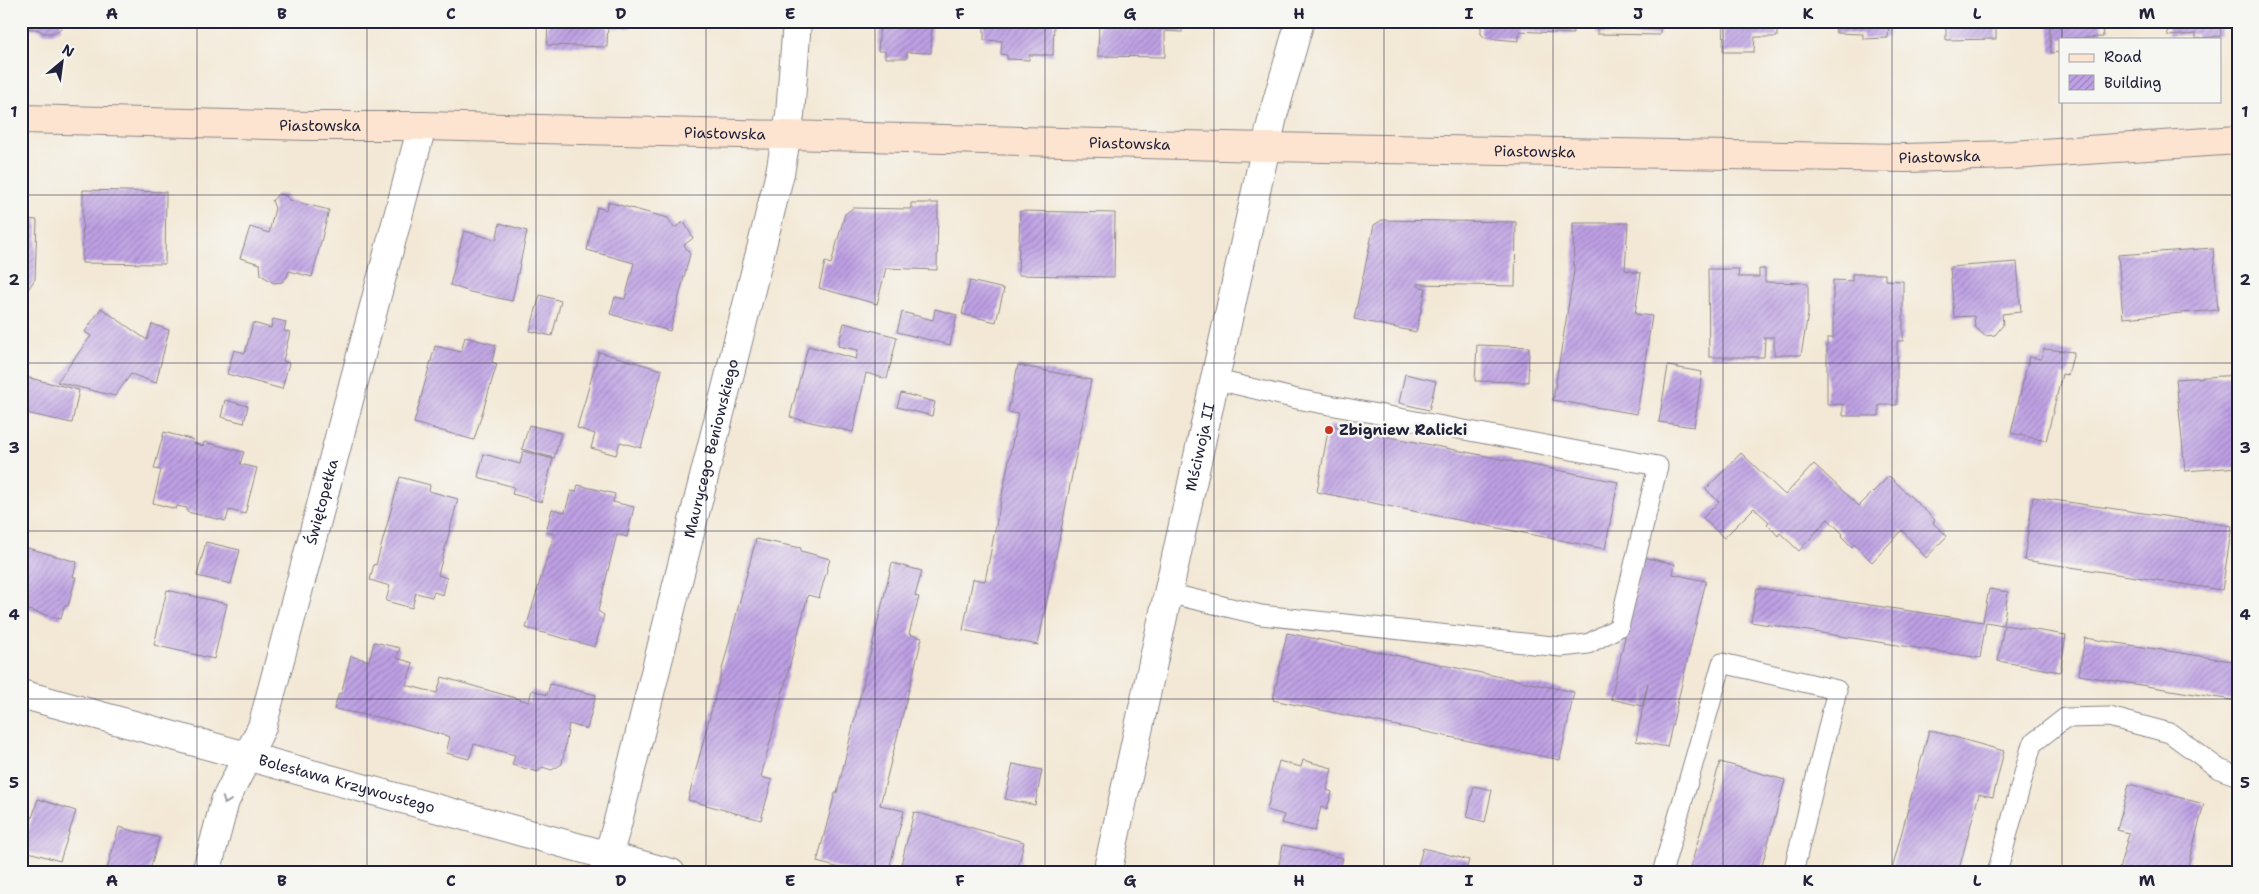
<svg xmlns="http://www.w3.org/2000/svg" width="2259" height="894" font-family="'Shantell Sans',sans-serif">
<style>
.building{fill:url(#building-hatch)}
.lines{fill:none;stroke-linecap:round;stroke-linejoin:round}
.lane-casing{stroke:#8a8588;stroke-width:21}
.street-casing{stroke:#8a8588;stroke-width:30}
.secondary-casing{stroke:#8a8588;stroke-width:30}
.lane{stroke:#fff;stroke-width:19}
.street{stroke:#fff;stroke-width:28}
.secondary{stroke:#fde4d0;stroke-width:28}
.oneway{stroke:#9c9ca7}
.grid{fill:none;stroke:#22223b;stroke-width:1;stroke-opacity:0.55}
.poi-dot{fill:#c8321e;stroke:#f6f6f2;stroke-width:2}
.labels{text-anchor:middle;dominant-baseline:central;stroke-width:5;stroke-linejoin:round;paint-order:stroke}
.street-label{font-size:15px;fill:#22223b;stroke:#f6f6f2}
.poi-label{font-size:15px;font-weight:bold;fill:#22223b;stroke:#f6f6f2;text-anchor:start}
.neatline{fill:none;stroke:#22223b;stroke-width:2}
.grid-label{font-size:16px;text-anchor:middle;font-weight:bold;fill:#22223b}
</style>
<defs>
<pattern id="building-hatch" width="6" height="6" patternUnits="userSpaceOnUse" patternTransform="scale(1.25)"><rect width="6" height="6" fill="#bea0e4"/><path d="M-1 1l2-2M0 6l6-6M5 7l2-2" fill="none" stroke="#9a82ba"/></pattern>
</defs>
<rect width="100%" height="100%" fill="#f6f6f2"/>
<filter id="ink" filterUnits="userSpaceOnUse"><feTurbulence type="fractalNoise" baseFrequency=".02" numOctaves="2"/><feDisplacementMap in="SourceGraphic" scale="10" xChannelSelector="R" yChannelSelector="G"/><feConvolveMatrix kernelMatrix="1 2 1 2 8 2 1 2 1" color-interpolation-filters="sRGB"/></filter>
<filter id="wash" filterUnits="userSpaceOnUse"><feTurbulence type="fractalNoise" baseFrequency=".0096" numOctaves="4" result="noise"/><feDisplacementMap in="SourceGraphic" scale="20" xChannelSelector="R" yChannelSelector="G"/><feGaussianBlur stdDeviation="1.12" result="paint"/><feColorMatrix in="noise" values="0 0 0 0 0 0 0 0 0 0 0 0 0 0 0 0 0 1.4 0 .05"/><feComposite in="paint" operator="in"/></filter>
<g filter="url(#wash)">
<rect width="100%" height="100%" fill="#f3e8d5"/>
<g id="blocks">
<path class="building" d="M21,21h40v8l-8,4h-9l-7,-4 -16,-1z
M109,21h25v4h-25z
M548,21h60l-1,26 -60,-2z
M613,21h18v7h-18z
M880,21h52l-1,32 -24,-1v6h-22v-7h-7z
M984,21h70l-1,34h-24v5l-22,-1v-4l-6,-1 1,-13 -18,-1z
M1099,21h84l-1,11 -17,-1v26l-67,-1z
M1481,21h92v13l-54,-3v10l-34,-3 -4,-4z
M1597,21h63v14l-63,-1z
M1724,21h53v16h-22l-1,15h-31z
M1836,21h53l-1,17 -25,1v-5l-27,-1z
M1946,21h50v18l-50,1z
M2049,21h53l1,16 -43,2v13l-9,1z
M2167,21h53l1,15 -25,3v-5l-28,2z
M83,190l83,2 -1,72 -83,-1z
M21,192h4l-1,27 13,1 -2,59 -14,21z
M278,194l7,1 4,5 40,10 -17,67 -23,-6 -2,6 -5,5 -8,1 -13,-8 -1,-11 -20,-6 10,-31 19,6 6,-25 -3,-7z
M608,202l60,16 6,10 10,-6 9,16 -9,7 6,9 -20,77 -60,-17 5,-17 10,2 9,-36 -47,-13 10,-43 9,3z
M911,203h27l-1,67 -51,-2 -9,36 -58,-16 6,-26 6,2 14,-50 8,-6 58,1z
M1020,211l95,2 -1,64 -96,-2z
M1382,220l134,2 -1,64 -98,-2v2l9,2 -10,44 -62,-13 20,-94z
M500,223l27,8 -15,70 -42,-9 -20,-7 14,-54 32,9z
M1573,223h55l-3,47 16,3 -6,41 17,2 -15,98 -84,-14 21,-129z
M2213,248l5,62 -95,8 -5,-63z
M2017,262l4,50 -19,2 1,11 -8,10 -10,1 -10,-9 -1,-11 -20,1 -4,-50z
M1708,269h31l-1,8h21v-8h6v13l43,1v31l-7,41h-27v-18h-9l-1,20h-55z
M1852,274h33v6l18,1v60h-6v64h-18v11h-36v-12l-16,1v-67h6v-58l19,1z
M970,281l34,8 -8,33 -34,-8z
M540,295l21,6 -9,35 -22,-5z
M101,308l46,32 5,-16 17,6 -13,53 -25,-9 -16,22 -58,-14 34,-46 -6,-4z
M935,309l22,6 -7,30 -53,-13 5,-20 31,8z
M273,319l13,3 -2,9 6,1 -7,29 6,2 -7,26 -55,-15 7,-24 11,3 8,-30 18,5z
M844,323l53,14 -10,42 -21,-6 -13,59 -63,-15 18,-71 48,13 2,-9 -20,-4z
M465,337l31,8 -4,17 5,2 -23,76 -60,-17 21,-77 26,6z
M1477,345l52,2 -1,35 -53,-1z
M2044,349l30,3 -6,23 -6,-1 -16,67 -35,-8 18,-76 12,2z
M599,352l63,18 -21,78 -21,-6 -4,13 -25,-7 4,-14 -18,-6z
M1018,365l73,15 -53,265 -75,-15 10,-51 12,2 33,-167 -10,-2z
M1668,366l34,6 -8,55 -35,-5z
M1405,374l31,7 -7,29 -30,-7z
M2238,375v92l-53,4 -9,-92z
M21,376l58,14 -7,33 -51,-11z
M901,393l34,9 -3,14 -35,-9z
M225,400l23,6 -4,17 -23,-6z
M529,425l32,8 -7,25 -32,-9z
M1329,425l289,57 -13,67 -288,-57z
M164,432l30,8 -1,3 10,3 1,-4 40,10 -4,12 17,4 -12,46 -16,-4 -3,11 -39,-9v-4l-10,-2 -1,3 -23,-6 8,-33 -7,-1z
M523,451l30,8 -11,43 -30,-8 2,-7 -36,-10 6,-23 36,10z
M1741,453l44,42 29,-31 45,42 30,-30 46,44 -2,3 14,13 -21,22 -24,-28 -30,32 -18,-18 -2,3 -11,-11 2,-2 -15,-15 -29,32 -19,-18 -2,3 -11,-12 2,-2 -15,-14 -30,30 -21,-20 16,-16 -13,-13z
M400,477l30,8 -1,6 29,8 -20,76 9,3 -4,17 -9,-3 -2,5 -16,-4 -4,15 -26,-7 4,-15 -20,-6 4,-16 2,1z
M578,485l37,9 -2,8 21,5 -7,30 -10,-3 -19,77 6,4 -9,32 -69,-19 28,-94 -8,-2 6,-23 13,3 6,-21 5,1z
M2033,497l199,29 -10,64 -198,-30z
M756,539l45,9v3l29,8 -11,39 -11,-3 -47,182 11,3 -11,40 -73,-20z
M206,542l34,8 -9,34 -34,-8z
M21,546l56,16 -4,15h3l-8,29h-4l-3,13 -40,-11z
M1643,557l32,7 -2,10 33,7 -39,166 -31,-6 12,-58 -6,23 -31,-7z
M892,563l30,8 -7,25 4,1 -10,37 13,4 -42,167 24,6 -16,62h-29l-42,-11 18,-69h2z
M1757,588l226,34 6,-33 19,3 -5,33 -17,-3 -6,36 -229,-36z
M167,590l60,14 -13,55 -60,-14z
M2004,625l62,10 -6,37 -62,-11z
M1287,633l287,59 -14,68 -287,-60z
M2085,638l153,24v39l-159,-26z
M374,642l26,6 -3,10 16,5 -7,22 31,8 5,-16 87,25 3,-12 15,5 3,-11 46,11 -9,34 -18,-5 -7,40 -10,6 -10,-3 -4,5 -26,-7 3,-10 -41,-11 -5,15 -23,-6 4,-16 -68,-19 -48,-9 5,-16 2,1 10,-38 18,5z
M1929,730l75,21 -11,46 -14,-3 -21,79h-67z
M1303,760l29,8 -5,22 5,2 -5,17 -6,-2 -6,24 -34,-8 3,-8 -17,-5 12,-49 22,6z
M1720,762l65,18 -25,93h-71z
M1013,764l29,6 -7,35 -30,-6z
M2129,784l75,20 -18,69h-68l11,-40 -12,-3z
M1474,786l18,4 -7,32 -18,-5z
M38,799l38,12 -16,50 -38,-11z
M914,812l110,30 -7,31h-118z
M119,827l40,11 -10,35h-43z
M1283,845l60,13 -4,15h-62z
M1423,848l46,12 -4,13h-49z"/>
</g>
</g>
<g filter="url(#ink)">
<use href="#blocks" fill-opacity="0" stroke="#8a8588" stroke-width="1"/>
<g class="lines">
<g class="lane-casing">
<path id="lane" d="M1167,593l94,22 300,32 27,-3 31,-17 39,-161 -361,-67 -84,-20
M1662,873l60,-210 115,27 -44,183
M1997,873l35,-129 33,-26 44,-1 61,16 49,36 19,7"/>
</g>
<g class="street-casing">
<g id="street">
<path id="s1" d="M21,694l650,179"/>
<path id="s2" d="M206,873l19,-72 37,-74 160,-601"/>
<path id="s3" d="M603,873l14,-48 163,-652 10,-58 7,-94"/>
<path id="s4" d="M1107,873l151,-691 16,-70 26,-91"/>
</g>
</g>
<g class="secondary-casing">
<g id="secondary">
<path id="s5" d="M21,119l288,7h113l844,21 639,11 107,-3 226,-15"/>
</g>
</g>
<use href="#lane" class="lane"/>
<use href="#street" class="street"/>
<use href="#secondary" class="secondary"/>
</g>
<defs><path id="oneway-chevron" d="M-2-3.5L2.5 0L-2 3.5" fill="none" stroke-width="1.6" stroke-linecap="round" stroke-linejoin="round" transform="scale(1.25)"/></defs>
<use class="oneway" href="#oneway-chevron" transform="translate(226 801) rotate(110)"/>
</g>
<path class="grid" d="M197,21v852M367,21v852M536,21v852M706,21v852M875,21v852M1045,21v852M1214,21v852M1384,21v852M1553,21v852M1723,21v852M1892,21v852M2062,21v18M2062,101v772M21,195h2217M21,363h2217M21,531h2217M21,699h2217"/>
<circle class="poi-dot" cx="1329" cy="430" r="5"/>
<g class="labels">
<g class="street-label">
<text stroke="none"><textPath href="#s5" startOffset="299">Piastowska</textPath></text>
<text stroke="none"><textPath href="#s5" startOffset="704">Piastowska</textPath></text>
<text stroke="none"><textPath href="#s5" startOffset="1109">Piastowska</textPath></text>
<text stroke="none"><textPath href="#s5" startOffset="1514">Piastowska</textPath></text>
<text stroke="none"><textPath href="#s5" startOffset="1919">Piastowska</textPath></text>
<text stroke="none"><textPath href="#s4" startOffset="436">Mściwoja II</textPath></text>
<text stroke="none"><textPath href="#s3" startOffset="438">Maurycego Beniowskiego</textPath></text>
<text stroke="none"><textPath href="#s2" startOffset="390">Świętopełka</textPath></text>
<text stroke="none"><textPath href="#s1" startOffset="338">Bolesława Krzywoustego</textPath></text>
</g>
<g class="poi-label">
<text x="1339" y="430">Zbigniew Ralicki</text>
</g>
</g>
<rect width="2259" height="894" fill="none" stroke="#f6f6f2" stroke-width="55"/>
<rect x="2059" y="38" width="162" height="65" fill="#f6f6f2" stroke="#a1a1a9"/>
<rect x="2069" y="54" width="25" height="8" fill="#fde4d0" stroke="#a1a1a9"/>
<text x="2104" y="62" font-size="15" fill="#22223b">Road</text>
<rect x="2069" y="75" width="25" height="15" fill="url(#building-hatch)" stroke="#a1a1a9"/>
<text x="2104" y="88" font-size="15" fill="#22223b">Building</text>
<g transform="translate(62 62) rotate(29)" stroke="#f6f6f2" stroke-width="4" paint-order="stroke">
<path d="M0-4L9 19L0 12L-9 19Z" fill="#22223b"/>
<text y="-8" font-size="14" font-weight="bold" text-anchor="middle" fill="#22223b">N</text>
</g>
<rect x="28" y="28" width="2204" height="838" class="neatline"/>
<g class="grid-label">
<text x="112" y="19">A</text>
<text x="282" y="19">B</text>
<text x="451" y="19">C</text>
<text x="621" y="19">D</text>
<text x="790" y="19">E</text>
<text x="960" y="19">F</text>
<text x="1130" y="19">G</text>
<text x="1299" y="19">H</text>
<text x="1469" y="19">I</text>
<text x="1638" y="19">J</text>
<text x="1808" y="19">K</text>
<text x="1977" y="19">L</text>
<text x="2147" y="19">M</text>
<text x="14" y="117">1</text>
<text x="2245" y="117">1</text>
<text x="14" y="285">2</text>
<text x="2245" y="285">2</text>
<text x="14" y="453">3</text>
<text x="2245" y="453">3</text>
<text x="14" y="620">4</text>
<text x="2245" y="620">4</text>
<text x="14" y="788">5</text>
<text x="2245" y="788">5</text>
<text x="112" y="886">A</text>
<text x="282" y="886">B</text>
<text x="451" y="886">C</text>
<text x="621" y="886">D</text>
<text x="790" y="886">E</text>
<text x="960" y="886">F</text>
<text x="1130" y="886">G</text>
<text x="1299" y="886">H</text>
<text x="1469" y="886">I</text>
<text x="1638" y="886">J</text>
<text x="1808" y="886">K</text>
<text x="1977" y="886">L</text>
<text x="2147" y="886">M</text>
</g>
</svg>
